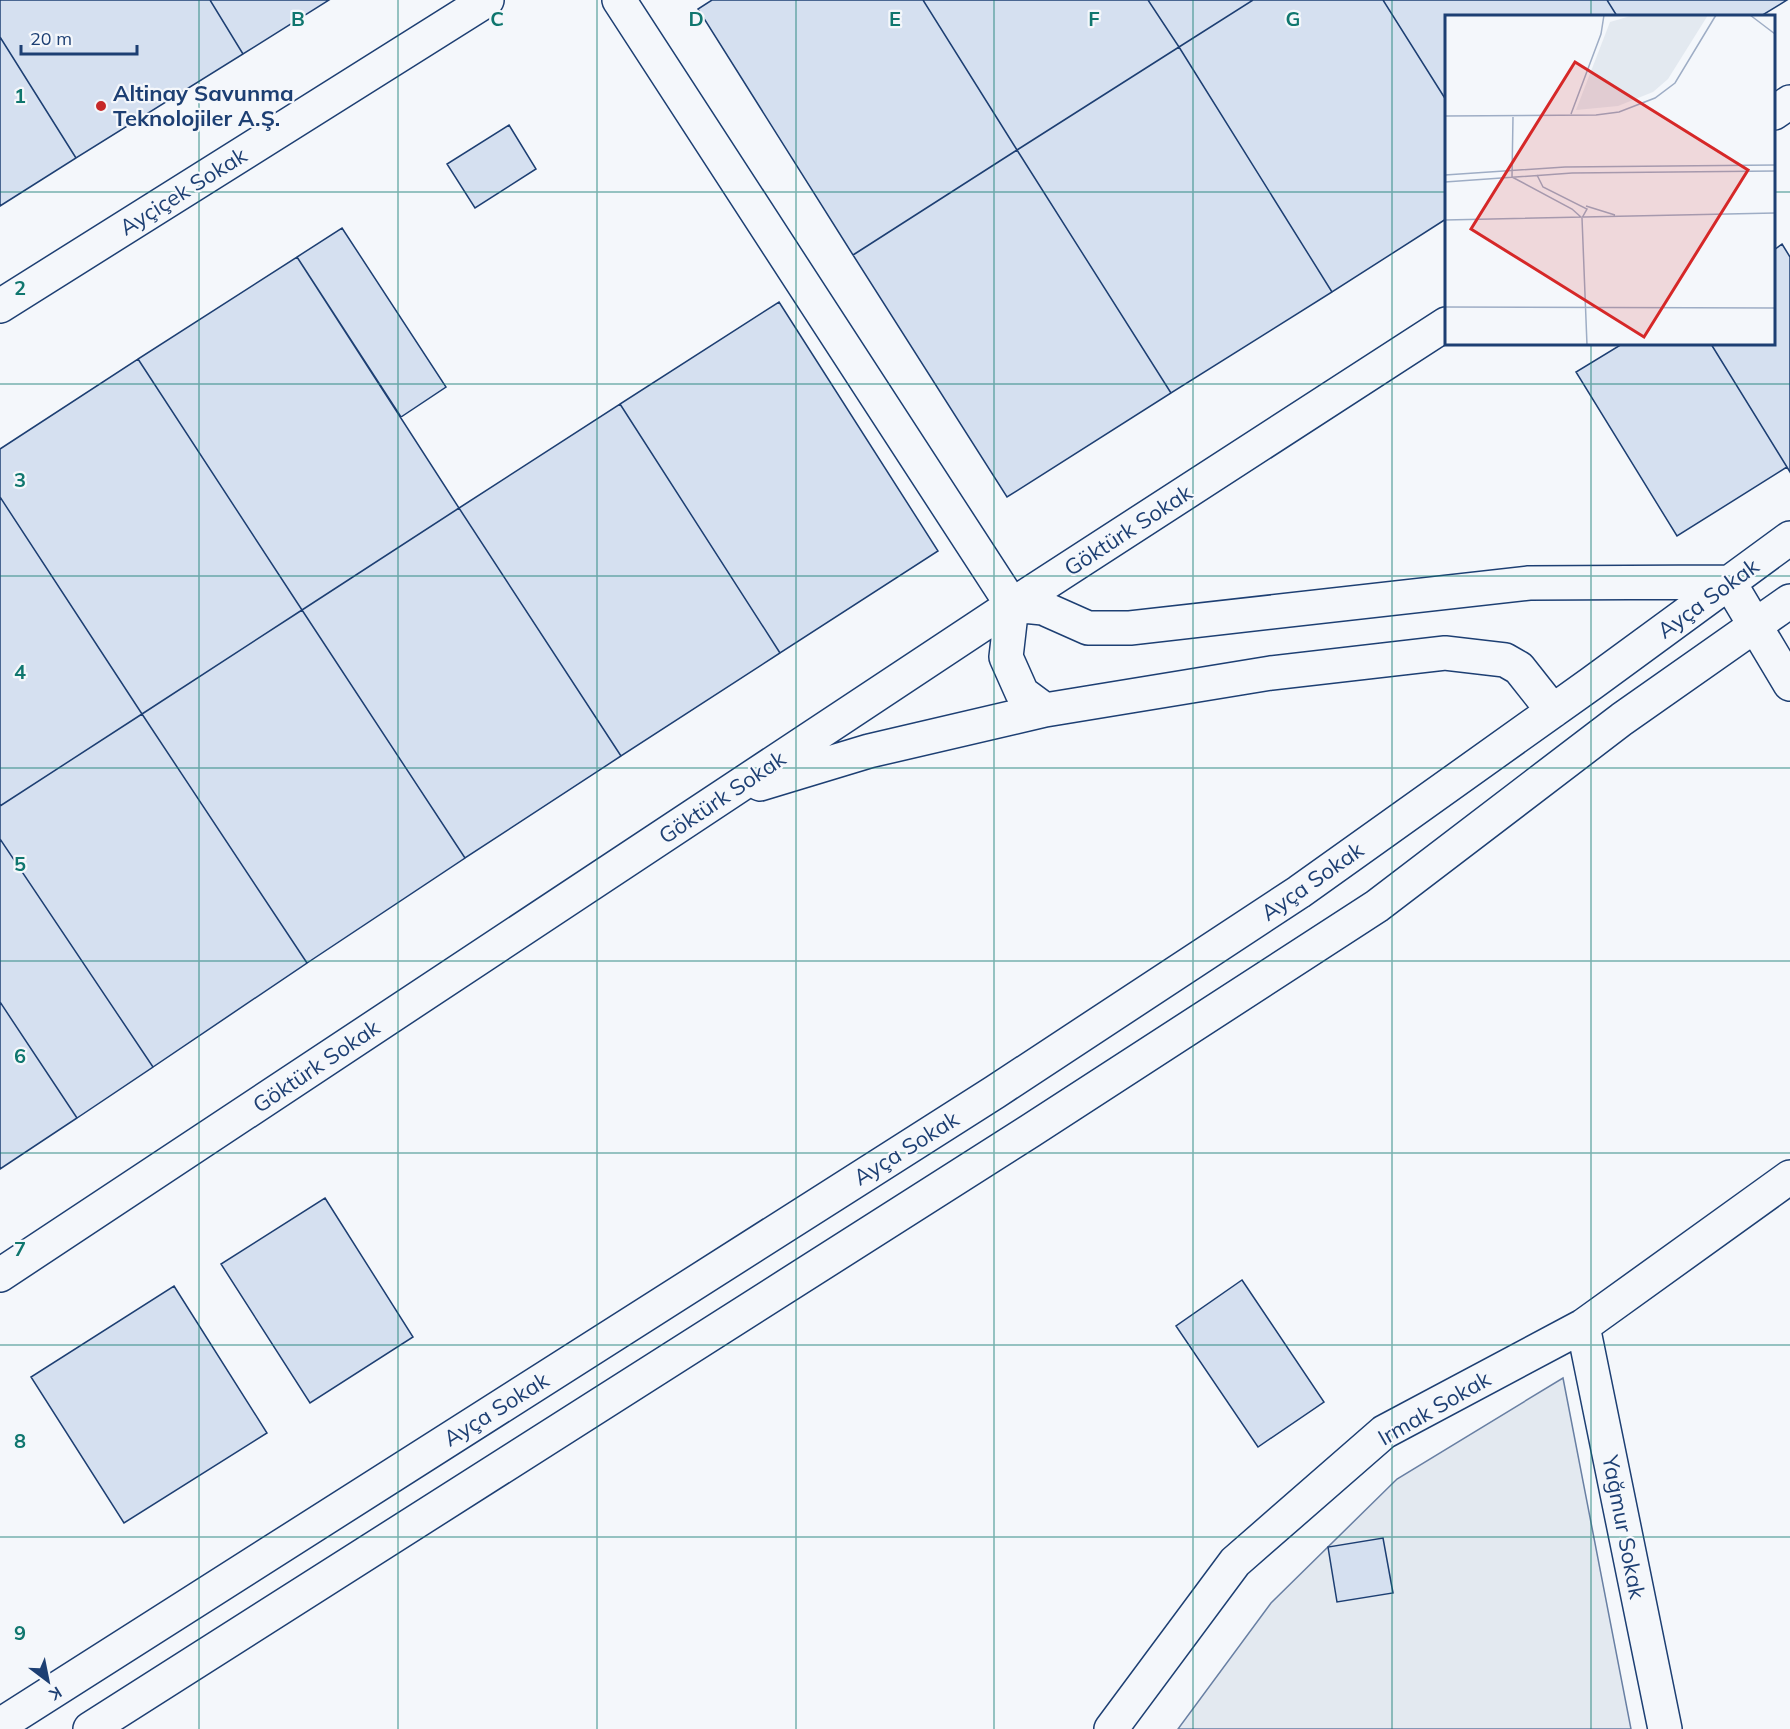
<svg xmlns="http://www.w3.org/2000/svg" width="1790" height="1729" font-family="Mulish,sans-serif">
<style>
.green{fill:#e3e9f0;stroke:#687fa3;stroke-width:1.5}
.building{fill:#d5e0f0;stroke:#1d3f73;stroke-width:1.5}
.lines{fill:none;stroke-linecap:round;stroke-linejoin:round}
.minor-casing{stroke:#1d3f73;stroke-width:36}
.minor{stroke:#f4f7fb;stroke-width:33}
.grid{fill:none;stroke:#0f766e;stroke-width:1.5;stroke-opacity:0.55}
.poi-dot{fill:#c62828;stroke:#f4f7fb;stroke-width:2}
.labels{text-anchor:middle;dominant-baseline:central;stroke-width:4.5;stroke-linejoin:round;paint-order:stroke}
.poi-label{font-size:22px;font-weight:bold;fill:#1d3f73;stroke:#f4f7fb;text-anchor:start}
.street-label{font-size:22px;fill:#1d3f73;stroke:#f4f7fb}
.inset-road{fill:none;stroke:#9eadc5;stroke-width:1.5}
.view{fill:#d62828;fill-opacity:0.15;stroke:#d62828;stroke-width:3}
.inset-edge{fill:none;stroke:#1d3f73;stroke-width:3}
.grid-label{font-size:20px;text-anchor:middle;font-weight:bold;fill:#0f766e;stroke:#f4f7fb;stroke-width:4.5;stroke-linejoin:round;paint-order:stroke}
</style>
<rect width="100%" height="100%" fill="#f4f7fb"/>
<path class="green" d="M1563,1378l68,351h-453l93,-126 126,-124z"/>
<path class="building" d="M0,0h210l33,54 -167,104 -76,-121z
M210,0h119l-86,54z
M712,0h211l94,150 -164,105 -155,-246z
M923,0h225l31,47 -162,103z
M1148,0h105l-74,47z
M1253,0h130l63,100v119l-114,73 -153,-245z
M1383,0h224l10,16h-171v84z
M1607,0h180l-26,16h-144z
M0,37l76,121 -76,48z
M1179,47l153,245 -161,101 -154,-243z
M509,125l27,44 -61,39 -28,-44z
M1017,150l154,243 -164,104 -154,-242z
M342,228l104,159 -45,30 -104,-160z
M1782,244l8,13v215l-79,-128h63v-94z
M297,257l162,251 -157,102 -164,-251z
M779,302l159,249 -158,102 -160,-249z
M1622,344h89l76,123 -110,69 -101,-164z
M138,359l164,251 -160,104 -142,-217v-48z
M620,404l160,249 -159,103 -162,-248z
M0,497l142,217 -142,92z
M459,508l162,248 -156,102 -163,-248z
M302,610l163,248 -158,105 -165,-249z
M142,714l165,249 -154,104 -153,-228v-33z
M0,839l153,228 -76,51 -77,-116z
M0,1002l77,116 -77,51z
M325,1198l88,139 -103,66 -89,-139z
M1242,1280l82,122 -66,45 -82,-121z
M174,1286l93,147 -143,90 -93,-146z
M1383,1538l10,55 -56,9 -9,-55z"/>
<g class="lines">
<g class="minor-casing">
<path id="minor" d="M619,0l393,605 -6,52 16,36 23,17 226,-37 174,-20 60,7 14,8 34,43
M1774,113l16,-11
M0,306l487,-306
M1012,605l31,3 45,20h42l399,-45 200,-1 61,102
M760,784l109,-33 176,-41
M0,1275l1012,-670 434,-281
M1583,1326l82,403
M0,1725l995,-633 304,-200 293,-209 198,-145
M90,1729l940,-598 347,-225 245,-187 168,-118
M1111,1729l124,-167 149,-130 199,-106 207,-149"/>
</g>
<use href="#minor" class="minor"/>
</g>
<path class="grid" d="M199,0v1729M398,0v1729M597,0v1729M796,0v1729M994,0v1729M1193,0v1729M1392,0v1729M1591,0v16M0,192h1446M1774,192h16M1591,344v1385M0,384h1790M0,576h1790M0,768h1790M0,961h1790M0,1153h1790M0,1345h1790M0,1537h1790"/>
<circle class="poi-dot" cx="101" cy="106" r="6"/>
<g class="labels">
<g class="poi-label">
<text x="113" y="93">Altinay Savunma<tspan x="113" dy="25">Teknolojiler A.Ş.</tspan></text>
</g>
<g class="street-label">
<text transform="translate(183 191) rotate(-32)">Ayçiçek Sokak</text>
<text transform="translate(1128 530) rotate(-33)">Göktürk Sokak</text>
<text transform="translate(1708 598) rotate(-36)">Ayça Sokak</text>
<text transform="translate(722 797) rotate(-34)">Göktürk Sokak</text>
<text transform="translate(1312 881) rotate(-35)">Ayça Sokak</text>
<text transform="translate(316 1066) rotate(-34)">Göktürk Sokak</text>
<text transform="translate(906 1148) rotate(-32)">Ayça Sokak</text>
<text transform="translate(1434 1408) rotate(-30)">Irmak Sokak</text>
<text transform="translate(496 1409) rotate(-32)">Ayça Sokak</text>
<text transform="translate(1624 1527) rotate(79)">Yağmur Sokak</text>
</g>
</g>
<g transform="translate(1445 15)">
<rect width="330" height="330" fill="#f4f7fb"/>
<path d="M189,0h74l-40,64 -15,13 -35,14 -42,4 34,-88z" fill="#e3e9f0"/>
<path class="inset-road" d="M305,0l25,19M126,99l30,-80 3,-19M0,101l151,-1 23,-3 36,-14 20,-15 41,-68M68,102l-1,60 60,32 10,9M0,160l120,-8 210,-2M92,160l6,12 44,22 -5,9 5,127M0,167l127,-9 203,-2M141,191l29,9M0,205l330,-7M0,292l330,1"/>
<path class="view" d="M130,47l173,108 -104,167 -173,-108z"/>
<rect width="330" height="330" class="inset-edge"/>
</g>
<g class="grid-label">
<text x="298" y="26">B</text>
<text x="497" y="26">C</text>
<text x="696" y="26">D</text>
<text x="895" y="26">E</text>
<text x="1094" y="26">F</text>
<text x="1293" y="26">G</text>
<text x="20" y="103">1</text>
<text x="20" y="295">2</text>
<text x="20" y="487">3</text>
<text x="20" y="679">4</text>
<text x="20" y="871">5</text>
<text x="20" y="1063">6</text>
<text x="20" y="1256">7</text>
<text x="20" y="1448">8</text>
<text x="20" y="1640">9</text>
</g>
<g transform="translate(48 1681) rotate(148)" stroke="#f4f7fb" stroke-width="4.5" paint-order="stroke">
<path d="M0-4.5L10 22L0 15L-10 22Z" fill="#1d3f73"/>
<text y="-9" font-size="16" font-weight="bold" text-anchor="middle" fill="#1d3f73">K</text>
</g>
<path d="M21 45v9h116v-9" fill="none" stroke="#1d3f73" stroke-width="3"/>
<text x="30" y="45" font-size="18" fill="#1d3f73" stroke="#f4f7fb" stroke-width="4.5" paint-order="stroke">20 m</text>
</svg>
